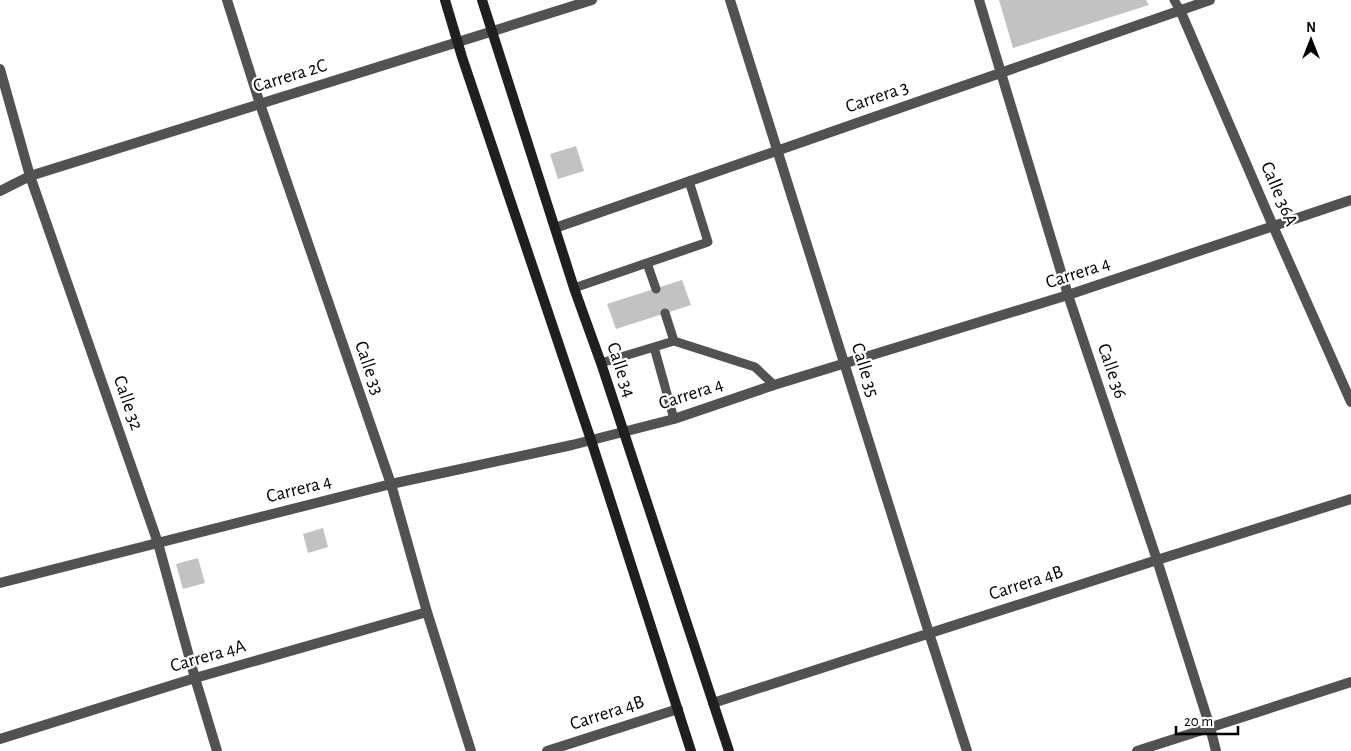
<svg xmlns="http://www.w3.org/2000/svg" width="1351" height="751" font-family="'Alegreya Sans',sans-serif">
<style>
.building{fill:#c2c2c2}
.lines{fill:none;stroke-linecap:round;stroke-linejoin:round}
.service{stroke:#525252;stroke-width:9}
.minor{stroke:#525252;stroke-width:10}
.secondary{stroke:#1f1f1f;stroke-width:10}
.labels{text-anchor:middle;dominant-baseline:central;stroke-width:4.5;stroke-linejoin:round;paint-order:stroke}
.street-label{font-size:19px;fill:#000;stroke:#fff}
</style>
<rect width="100%" height="100%" fill="#fff"/>
<path class="building" d="M999,0h147l3,5 -136,43z
M576,146l8,25 -26,8 -8,-25z
M682,280l9,25 -75,24 -9,-25z
M323,528l5,19 -20,6 -5,-19z
M198,558l7,25 -22,6 -7,-25z"/>
<g class="lines">
<path class="service" d="M1174,0l6,10
M647,263l9,26
M574,288l134,-46 -19,-61
M674,341l81,26 19,18
M654,347l20,72
M601,363l73,-22 -9,-28"/>
<path class="minor" d="M227,0l33,104 131,380 36,128 44,139
M730,0l199,633 38,118
M979,0l89,295 89,265 53,167 6,24
M1180,10l93,216 78,176
M0,69l30,107 128,367 37,135 22,73
M0,191l30,-15 562,-176
M555,228l655,-228
M0,583l391,-99 181,-39 102,-26 100,-34 294,-90 283,-95
M713,703l444,-143 194,-61
M0,739l195,-61 232,-66
M547,751l131,-42
M1137,751l214,-69"/>
<path class="secondary" d="M445,0l17,57 129,383 100,311
M482,0l92,288 27,75 128,388"/>
</g>
<g class="labels">
<g class="street-label">
<text transform="translate(290 76) rotate(-17)">Carrera 2C</text>
<text transform="translate(877 97) rotate(-19)">Carrera 3</text>
<text transform="translate(1279 194) rotate(67)">Calle 36A</text>
<text transform="translate(1078 273) rotate(-18)">Carrera 4</text>
<text transform="translate(369 368) rotate(71)">Calle 33</text>
<text transform="translate(621 370) rotate(72)">Calle 34</text>
<text transform="translate(865 370) rotate(73)">Calle 35</text>
<text transform="translate(1112 371) rotate(71)">Calle 36</text>
<text transform="translate(691 394) rotate(-18)">Carrera 4</text>
<text transform="translate(128 403) rotate(71)">Calle 32</text>
<text transform="translate(299 489) rotate(-14)">Carrera 4</text>
<text transform="translate(1026 583) rotate(-18)">Carrera 4B</text>
<text transform="translate(208 656) rotate(-16)">Carrera 4A</text>
<text transform="translate(607 713) rotate(-18)">Carrera 4B</text>
</g>
</g>
<g transform="translate(1311 40)" stroke="#ffffff" stroke-width="4" paint-order="stroke">
<path d="M0-4L9 19L0 12L-9 19Z" fill="#000000"/>
<text y="-8" font-size="14" font-weight="bold" text-anchor="middle" fill="#000000">N</text>
</g>
<path d="M1176 726v8h62v-8" fill="none" stroke="#000000" stroke-width="2.5"/>
<text x="1184" y="726" font-size="15" fill="#000000" stroke="#ffffff" stroke-width="4" paint-order="stroke">20 m</text>
</svg>
